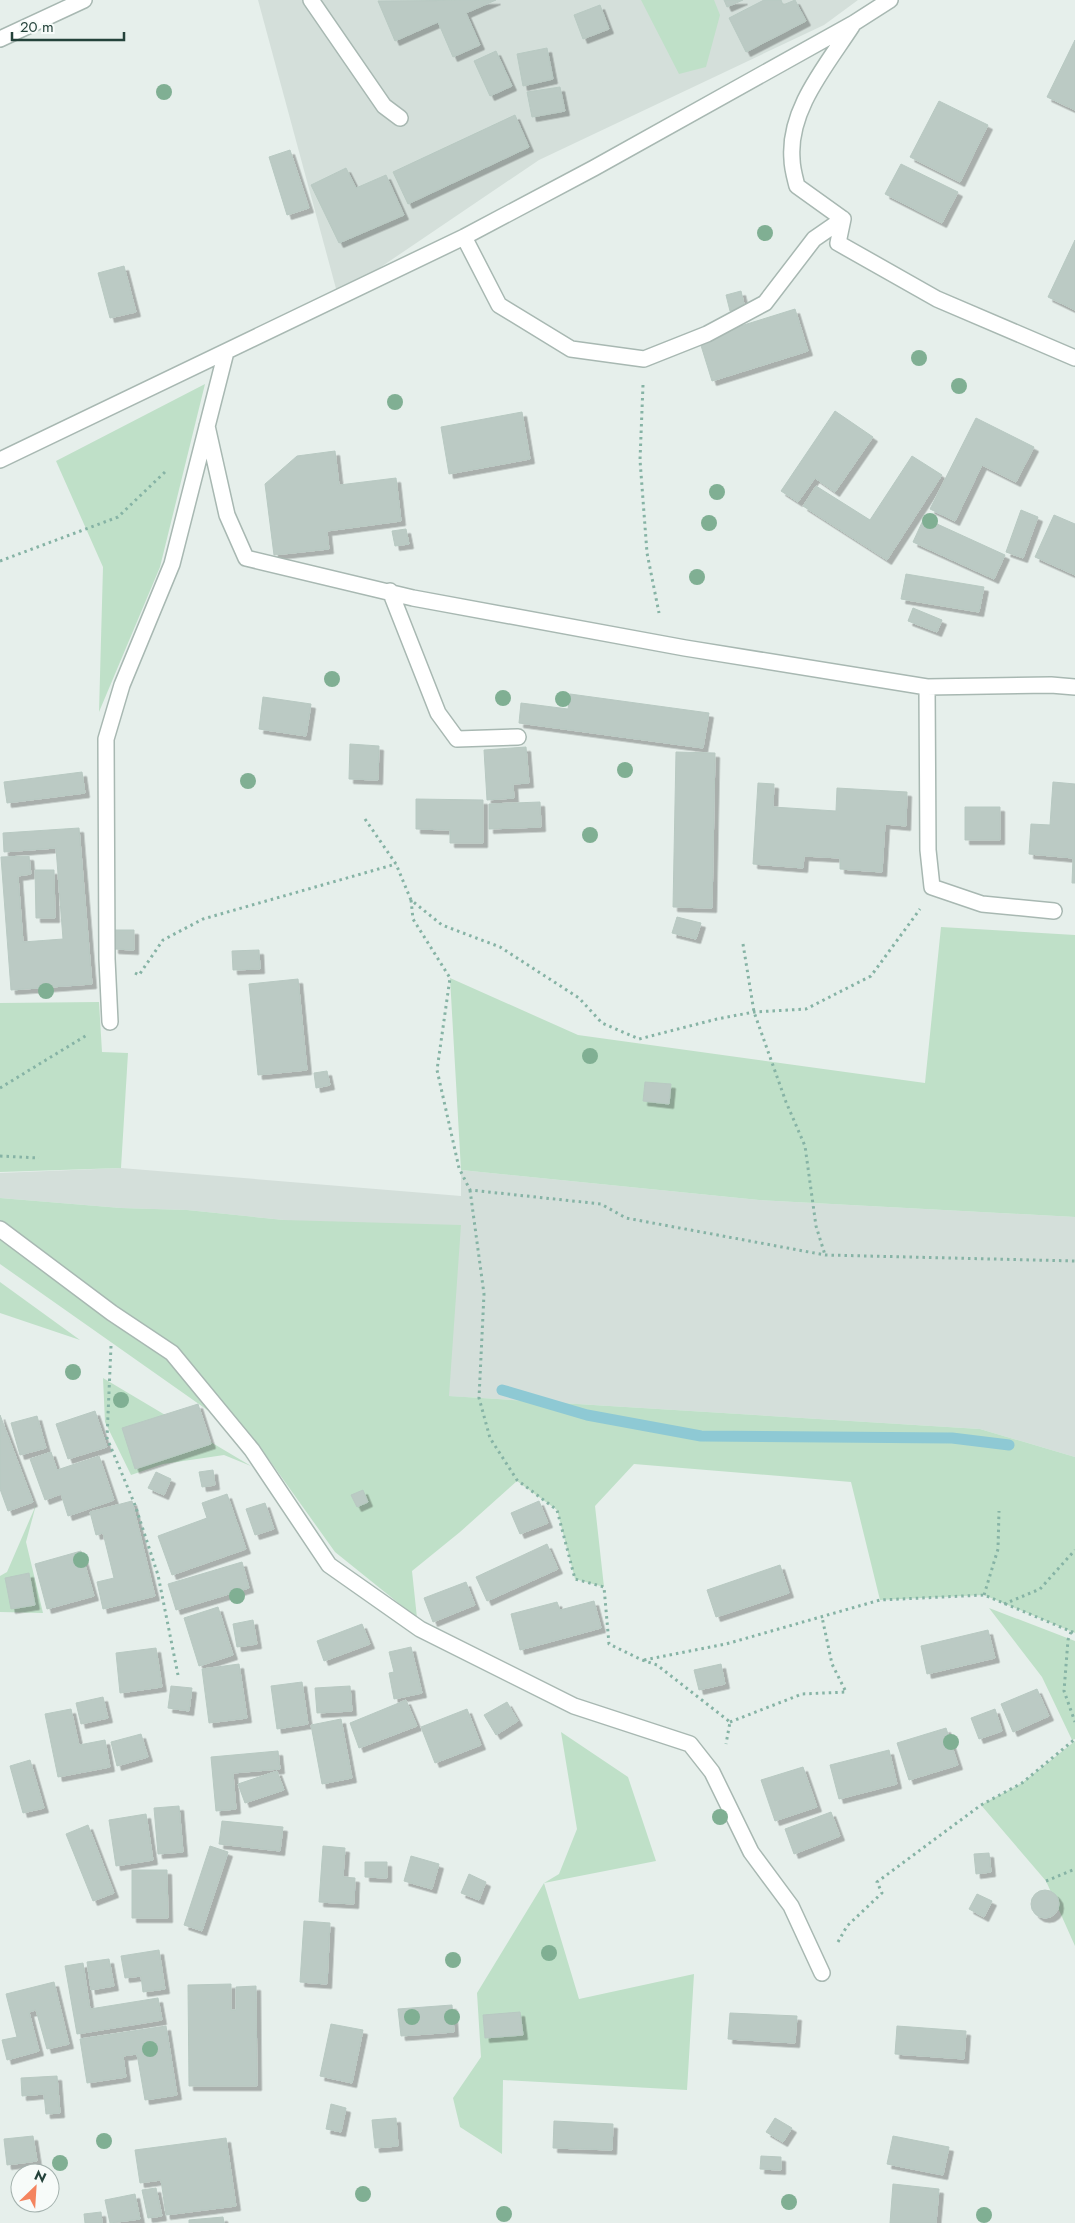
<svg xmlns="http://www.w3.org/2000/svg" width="1075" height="2223" font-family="Jost,sans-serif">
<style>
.built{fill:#d4dfda}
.green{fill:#bfe0c8}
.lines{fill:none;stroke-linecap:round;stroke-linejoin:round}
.stream{stroke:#8ec9d4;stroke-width:11}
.building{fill:#bbcac4;stroke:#b8c9c2;filter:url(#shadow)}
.minor-casing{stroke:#a8b8b2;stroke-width:18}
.path{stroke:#86b3a5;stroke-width:3;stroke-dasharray:2.5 4;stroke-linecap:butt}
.minor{stroke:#fff;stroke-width:15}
.tree{fill:#80af93}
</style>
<defs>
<filter id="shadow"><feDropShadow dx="4.5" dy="4.5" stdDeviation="0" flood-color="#0004"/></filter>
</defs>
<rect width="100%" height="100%" fill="#e6efeb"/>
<path class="built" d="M258,0h600l-34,25 -285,135 -201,136z
M121,1168l340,28v-26l298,30 316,17v240l-95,-28 -532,-33 -164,-176 -97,-10 -66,-2 -121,-10v-25z"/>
<path class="green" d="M641,0h73l6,15 -14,52 -27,7z
M205,384l-45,183 -61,145 4,-145 -47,-106z
M941,927l134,8v282l-316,-17 -298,-30 -11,-192 128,57 347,48z
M99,1002l3,50 26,1 -7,115 -121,4v-169z
M0,1198l121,10 66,2 97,10 177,5 -12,171 531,33 95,28v176l-91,-38 -104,5 -29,-118 -217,-18 -39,42 9,81 -29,-8 -18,-69 -40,-29 -57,51 -48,39 5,47 -82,-66 -75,-105 -260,-183z
M0,1282l80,58 -80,-27z
M103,1378l148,88 -27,-11 -61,9 -32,11 -26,-53z
M36,1505l-10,37 17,71 -43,-1v-36l7,-4z
M989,1608l86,33v98l-3,1 -30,-63z
M561,1732l67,45 28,84 -112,22 35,116 115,-25 -7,116 -184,-10 -1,74 -42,-27 -7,-29 28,-41 -4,-64 67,-110 15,-9 18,-45z
M1075,1741v205l-29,-65 -65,-76 41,-22z"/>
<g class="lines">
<path class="stream" d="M502,1390l85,25 114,21 251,2 57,7"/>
</g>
<path class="building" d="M496,0l-30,13 14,32 -27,12 -15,-35 -43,19 -17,-40z
M724,0h19l-16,7z
M764,0h17l2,5 12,-5 11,21 -60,31 -17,-34z
M600,5l9,24 -26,10 -9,-24z
M1075,40v70l-28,-13z
M547,48l6,31 -30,7 -6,-32z
M496,51l16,35 -22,10 -16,-35z
M560,87l5,24 -33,6 -5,-25z
M939,101l49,24 -28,57 -50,-25z
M515,115l14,32 -121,57 -15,-32z
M290,150l19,58 -22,7 -18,-58z
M901,164l57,28 -16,31 -57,-29z
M346,168l10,20 30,-13 18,40 -65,28 -28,-58z
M1075,240v70l-27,-13z
M124,266l12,46 -26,6 -12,-45z
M741,291l4,17 -15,3 -4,-16z
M795,309l13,42 -96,30 -13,-42z
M835,411l38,26 -38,55 -20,-14 -17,24 -17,-11z
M522,412l8,47 -81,15 -8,-47z
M976,418l58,29 -18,35 -34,-17 -27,56 -25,-12z
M335,451l4,34 57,-7 5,43 -74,10 2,18 -55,6 -9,-71 32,-28z
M912,456l30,19 -55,85 -84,-54 13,-20 54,34z
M1021,510l17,7 -15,41 -17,-6z
M1054,515l21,9v51l-40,-18z
M924,518l81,37 -11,24 -81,-37z
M406,529l3,15 -14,2 -3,-15z
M906,574l78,13 -5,25 -78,-13z
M913,608l29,12 -5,12 -29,-11z
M570,694l139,19 -6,35 -184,-25 2,-20 47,6z
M263,697l48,7 -5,32 -47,-7z
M350,744l29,2 -1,34 -29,-1z
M526,747l3,36 -16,1 1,14 -27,2 -3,-50z
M676,752l39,1 -3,155 -39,-1z
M82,772l3,21 -78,10 -3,-21z
M1053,782l22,2v99h-3l1,-25 -44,-4 2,-30 19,1z
M758,783l16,1 -1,23 63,4 1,-23 70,4 -1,34 -21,-2 -3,48 -42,-3v-11l-36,-2 -1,12 -50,-4z
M416,799l67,1v43h-33v-13l-34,-1z
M540,802l1,25 -52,2v-25z
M965,807h35v33h-35z
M79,828l13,156 -81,6 -10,-133 28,-1 2,18 -13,2 5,66 40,-3 -7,-91 -52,4 -1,-19z
M35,870h19l1,48h-19z
M677,917l24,6 -5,16 -24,-6z
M114,930h20v20l-20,-1z
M259,950l1,19 -27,1 -1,-19z
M298,979l9,91 -49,5 -9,-91z
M327,1071l3,14 -14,3 -2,-15z
M645,1082l26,2 -2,20 -26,-3z
M198,1404l13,40 -76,25 -13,-41z
M95,1411l12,36 -39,12 -12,-35z
M0,1415l33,87 -25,9 -8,-22z
M37,1416l9,32 -26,7 -9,-32z
M51,1452l6,18 42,-14 15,44 -46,16 -7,-22 -16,6 -15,-41z
M213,1470l2,15 -13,2 -3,-15z
M156,1472l15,7 -7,16 -16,-7z
M363,1490l5,12 -11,5 -6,-12z
M227,1494l19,55 -74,26 -14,-39 49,-18 -5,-15z
M132,1501l23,95 -52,13 -6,-27 17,-4 -11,-45 -7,2 -6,-23z
M539,1501l9,22 -28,11 -9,-21z
M265,1503l9,26 -19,6 -9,-26z
M547,1544l11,25 -71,32 -11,-24z
M81,1551l13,45 -47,13 -12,-45z
M242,1562l7,26 -73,22 -8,-26z
M780,1565l9,28 -73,24 -9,-27z
M29,1573l6,32 -24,4 -6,-31z
M466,1582l9,23 -42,17 -9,-24z
M594,1601l7,27 -81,22 -9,-36 46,-12 3,8z
M218,1607l15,48 -34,11 -15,-48z
M253,1620l4,24 -20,3 -4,-23z
M362,1624l8,20 -46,17 -7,-20z
M988,1630l7,28 -68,16 -6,-28z
M411,1647l11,46 -28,6 -5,-26 5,-1 -5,-20z
M156,1648l6,39 -42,6 -4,-40z
M239,1664l8,54 -38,5 -7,-54z
M721,1664l4,20 -26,6 -5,-20z
M302,1682l6,42 -31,5 -6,-43z
M171,1686l21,2 -3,23 -21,-3z
M350,1686l2,25 -35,2 -2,-25z
M1037,1689l12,27 -36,16 -12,-28z
M103,1697l5,21 -27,6 -5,-21z
M406,1700l11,26 -58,22 -9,-25z
M507,1702l11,19 -22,14 -12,-20z
M71,1709l8,36 26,-5 5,27 -52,10 -13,-63z
M467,1709l14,36 -46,18 -14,-36z
M995,1709l7,22 -23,8 -8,-21z
M341,1719l11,59 -30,6 -11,-59z
M946,1728l12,37 -49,15 -12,-37z
M141,1734l7,23 -31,9 -6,-24z
M889,1750l8,34 -58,15 -9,-34z
M278,1751l2,18 -47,4 3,36 -20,2 -5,-54z
M30,1760l14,48 -21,5 -13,-47z
M803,1767l14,40 -42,14 -14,-41z
M277,1771l7,19 -39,13 -7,-19z
M179,1806l4,46 -25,2 -4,-46z
M831,1812l9,24 -46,18 -9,-25z
M146,1814l7,46 -37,6 -7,-46z
M222,1821l61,6 -3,24 -61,-7z
M88,1825l26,68 -21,8 -27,-67z
M210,1846l18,6 -26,79 -18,-6z
M323,1846l22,2 -2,29 12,1 -1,26 -35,-2z
M989,1853l2,19 -15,2 -2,-20z
M411,1856l28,8 -7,25 -28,-8z
M365,1862h22v16l-22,-1z
M132,1870h35l1,48h-36z
M469,1874l17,8 -7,18 -18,-7z
M1031 1904a14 14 0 1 1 28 0a14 14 0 1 1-28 0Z
M977,1894l15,7 -8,16 -15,-8z
M304,1921l26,2 -3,61 -27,-2z
M159,1950l6,39 -22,3 -2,-16 -16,2 -4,-22z
M109,1959l5,27 -23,4 -4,-28z
M83,1963l7,46 68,-11 4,22 -85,14 -12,-68z
M54,1982l15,62 -22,5 -11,-39 -7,2 10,39 -32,9 -5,-20 15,-3 -11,-43z
M231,1984v26h5v-23l20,-1 1,100h-68l-1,-101z
M452,2005l2,27 -53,4 -3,-27z
M520,2012l3,23 -38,3 -2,-23z
M730,2013l67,3 -2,27 -67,-4z
M331,2024l32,6 -11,53 -32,-7z
M166,2026l11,69 -32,5 -8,-46 -14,2 3,21 -39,6 -7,-44z
M897,2026l69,5 -2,28 -69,-5z
M57,2076l3,37 -14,1 -2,-20 -22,2 -1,-18z
M331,2104l15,4 -5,24 -15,-3z
M396,2118l2,28 -23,2 -3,-28z
M775,2118l17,10 -9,14 -17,-10z
M554,2121l59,3 -1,26 -59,-2z
M33,2136l4,25 -30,4 -3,-26z
M893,2136l56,11 -6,28 -56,-11z
M226,2138l10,68 -70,9 -5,-35 -21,3 -5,-33z
M761,2156l20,1v13l-21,-1z
M893,2184l46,5 -3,34h-46z
M156,2188l6,28 -14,2 -6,-28z
M135,2194l5,25 -30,4 -5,-23z
M101,2212l1,11h-17l-1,-9z
M223,2217l1,6h-35v-3z"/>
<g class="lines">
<g class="minor-casing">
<path id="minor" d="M311,0l73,106 16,12
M852,26c-26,40 -64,84 -60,133 0,9 3,19 5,27l46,33 -5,24 99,56 138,59
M0,39l84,-39
M464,237l35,68 72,44 73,10 63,-25 58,-31 49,-64 29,-20
M207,426l20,89 19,43 167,40 272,50 242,39 124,-2 24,2
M0,460l464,-223 130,-69 260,-145 36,-23
M390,591l48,122 19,26 61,-2
M927,687l1,163 4,37 50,17 72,7
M110,1022l-3,-63 -1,-220 16,-54 50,-121 54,-212
M0,1229l112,84 60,40 80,97 77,115 91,64 154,77 116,38 22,28 39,80 40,54 31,67"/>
</g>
<path class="path" d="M643,385l-3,75 7,93 12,60
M0,561l118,-44 48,-46
M365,819l31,45 15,36 31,25 58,22 79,51 23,25 37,16 78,-20 37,-7 52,-3 65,-33 49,-67
M411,900l2,19 37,59 -13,92 22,98 11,22 131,14 25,14 199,37 250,6
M743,944l11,68 32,90 19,44 11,80 9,29
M135,973l4,2 24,-35 40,-21 193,-55
M0,1088l87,-53
M0,1156l39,2
M470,1190l14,104 -5,104 11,40 27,42 40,30 18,69 29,8 5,57 33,16 15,5 73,57 -4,22
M111,1346l-4,92 28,67 23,70 20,100
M984,1595l14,-46 1,-38
M1004,1604l36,-15 35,-39
M1071,1632l-3,8 -4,51 11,31
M644,1660l82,-16 154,-44 104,-5 91,38
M730,1722l72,-28 44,-2 -14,-28 -10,-47
M1046,1881l29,-12
M838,1942l9,-16 35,-33 -5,-11 104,-77 41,-22 53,-44"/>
<use href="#minor" class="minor"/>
</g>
<g class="tree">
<circle cx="164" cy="92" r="8"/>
<circle cx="765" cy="233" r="8"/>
<circle cx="919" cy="358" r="8"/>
<circle cx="959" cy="386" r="8"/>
<circle cx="395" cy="402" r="8"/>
<circle cx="717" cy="492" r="8"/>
<circle cx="930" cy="521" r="8"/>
<circle cx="709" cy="523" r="8"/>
<circle cx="697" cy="577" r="8"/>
<circle cx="332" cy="679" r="8"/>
<circle cx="503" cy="698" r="8"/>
<circle cx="563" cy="699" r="8"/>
<circle cx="625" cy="770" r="8"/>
<circle cx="248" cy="781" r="8"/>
<circle cx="590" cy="835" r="8"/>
<circle cx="46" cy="991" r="8"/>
<circle cx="590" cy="1056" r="8"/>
<circle cx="73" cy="1372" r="8"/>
<circle cx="121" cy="1400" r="8"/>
<circle cx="81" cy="1560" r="8"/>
<circle cx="237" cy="1596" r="8"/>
<circle cx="951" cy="1742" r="8"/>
<circle cx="720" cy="1817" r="8"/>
<circle cx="549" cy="1953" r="8"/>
<circle cx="453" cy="1960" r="8"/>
<circle cx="412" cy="2017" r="8"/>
<circle cx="452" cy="2017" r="8"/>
<circle cx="150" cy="2049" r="8"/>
<circle cx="104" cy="2141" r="8"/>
<circle cx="60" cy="2163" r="8"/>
<circle cx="363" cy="2194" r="8"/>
<circle cx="789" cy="2202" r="8"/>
<circle cx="504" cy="2214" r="8"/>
<circle cx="984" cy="2215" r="8"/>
</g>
<g transform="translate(35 2188) rotate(25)"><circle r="24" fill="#f7fbf9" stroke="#a3b1ad"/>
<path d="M0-4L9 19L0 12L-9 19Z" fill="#f4845f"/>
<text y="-8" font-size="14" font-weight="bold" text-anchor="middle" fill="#24423a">N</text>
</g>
<path d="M12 32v8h112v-8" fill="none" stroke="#24423a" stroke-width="2.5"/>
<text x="20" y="32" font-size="15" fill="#24423a" stroke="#f7fbf9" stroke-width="4" paint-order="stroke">20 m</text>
</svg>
